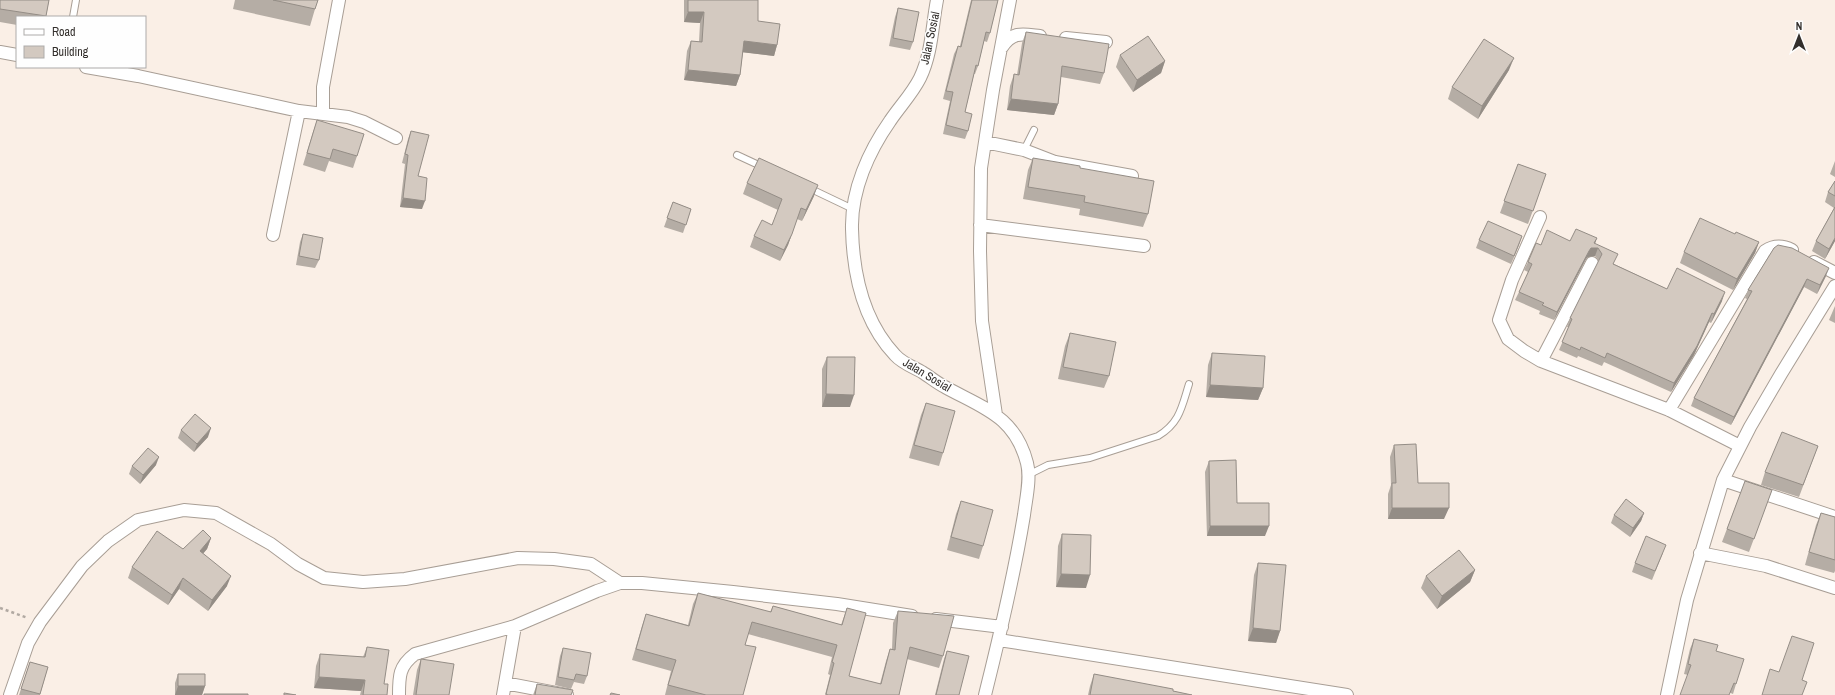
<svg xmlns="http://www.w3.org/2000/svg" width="1835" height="695" font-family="'Archivo Narrow',sans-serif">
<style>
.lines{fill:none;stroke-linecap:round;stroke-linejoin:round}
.lane-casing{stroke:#a89e95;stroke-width:8}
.street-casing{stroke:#a89e95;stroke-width:14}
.path{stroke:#b1a9a2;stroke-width:2.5;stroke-dasharray:3 3;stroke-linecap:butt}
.lane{stroke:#fff;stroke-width:6}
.street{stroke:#fff;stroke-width:12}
.wall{fill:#b5ada5}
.shaded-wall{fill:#948d86}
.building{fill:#d3c9c0;stroke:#948d86}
.labels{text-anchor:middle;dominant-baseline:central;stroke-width:3;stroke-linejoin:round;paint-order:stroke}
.street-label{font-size:12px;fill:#332f2c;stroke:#fefefe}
</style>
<rect width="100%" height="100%" fill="#faefe6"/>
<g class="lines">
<g class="lane-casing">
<path id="lane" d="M73,17l3,-17
M1024,150l10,-20
M737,155l26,12
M809,188l44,21
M1028,475l20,-10 42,-7 68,-22c22,-13 24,-30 31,-52"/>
</g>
<g class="street-casing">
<path id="street" d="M937,0c-5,26 -5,53 -17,78 -8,16 -20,28 -30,43 -21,30 -39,69 -38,108 1,44 11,92 43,126 7,8 18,12 27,17 8,5 15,11 23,15 38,21 70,29 82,76 4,15 -1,36 -3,52 -10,61 -24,120 -39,180
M1066,38l40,4
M1002,47c11,-16 20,-13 38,-11
M0,52l17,3
M86,67l52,9 161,35 49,6 16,5 32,16
M323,113v-26l16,-87
M985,142l39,8 31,12 77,14
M1540,217l-28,63 -13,40 9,19 16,12 17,10 128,49 71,36
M980,225l164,21
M273,235l26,-124
M1814,262l21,11
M1541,361l51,-98
M1669,410l96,-159c9,-6 17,-6 27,-1
M996,415l-14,-94 -2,-70 1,-83 12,-78 17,-90
M1723,480l112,37
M1700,553l66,13 69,22
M936,619l66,8
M999,640l348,55
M505,683l62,12
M10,695l18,-52 12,-21 42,-56 26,-25 30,-21 46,-10 32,3 55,31 27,20 26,14 39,4 42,-3 113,-21 36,1 37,5 29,19
M399,695c0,-19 0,-29 16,-41l100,-28 82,-35 23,-8h22l91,9 104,12 75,12
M503,695l12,-69
M1667,695l20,-95 36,-120 27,-53 31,-53 54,-88"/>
</g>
<path class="path" d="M0,608l28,10"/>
<use href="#lane" class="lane"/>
<use href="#street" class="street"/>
</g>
<path class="wall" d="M0,0h49l-3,17h-29v8l-17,-3z
M235,0h83l-3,9 -5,17 -77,-17z
M684,0h74v21l19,24 -3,11 -31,-4 -3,23 -4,11 -52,-6 3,-29 4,-10 8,1 1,-19 -16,-1z
M971,0h27l-8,33 -3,9 -3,-1 -6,25 -3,8h-1l-9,38 3,19 -3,8 -22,-5 7,-33 -7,-2 11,-45 4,-8h2z
M898,8l15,34 -3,8 -21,-4 6,-29z
M1026,32l78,41 -4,11 -39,-7 -3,27 -4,11 -47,-5 3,-24 4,-12 3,1 5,-32z
M1120,55l45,6 -4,12 -28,19 -17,-25z
M1509,70l-31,49 -30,-20 4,-12z
M317,120l40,36 -4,12 -24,-7 -4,11 -22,-7 10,-33z
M411,131l7,45 4,33 -22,-2 5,-43 -3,-1 6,-24z
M1033,158l47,10 68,46 -5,13 -64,-12 1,-6 -57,-10 5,-29z
M1835,161v16l-5,-3z
M1518,164l28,10 -18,50 -28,-11z
M1835,181v60l-10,18 -13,-8 4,-10 18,-33 -9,-6 3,-10z
M747,183l67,13 -12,25 -5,-2 -9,26 -8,16 -30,-14 4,-11 18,-11 6,-15 -35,-16z
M673,202l18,7 -8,24 -19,-6z
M303,234l16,26 -4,8 -19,-3 4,-23z
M1735,234l24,8 -4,11 -22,37 -53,-27 4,-11z
M1522,236l-11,28 -35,-16 3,-8z
M1597,238l-2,6 19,20 53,25 55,12 -11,22 -2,-1 -15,33 -23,37 -67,-30 -2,4 -24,-10 -1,2 -18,-8 10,-23h-2l3,-9 29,-57 -4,-5 -7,1 -2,2 -32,61 -15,-6 1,-3 -25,-11 4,-8 9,-20 -4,-2 4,-8 13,-17 29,-4z
M1774,248l52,28 -9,18 -13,-7 -73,138 -40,-19 3,-8 53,-99 -2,-1 3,-8z
M1835,306v17l-6,-3z
M1070,333l39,43 -5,12 -46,-9 7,-33z
M1212,353l51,35 -5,12 -52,-3 2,-32z
M827,357l23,50h-28v-38z
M926,403l17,50 -4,13 -30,-8 12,-43z
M181,430l27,7 -14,15 -16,-14z
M1394,445l24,38 26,36h-56v-25l3,-9 -1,-28z
M1818,446l-19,51 -38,-12 4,-13z
M1209,461l28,42 28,33h-58l-2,-64z
M156,465l-16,19 -11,-10 3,-8z
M1745,481l27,9 -23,62 -27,-10z
M961,501l22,45 -4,13 -32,-9 9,-36z
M1644,513l-3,8 -11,16 -19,-14 3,-8z
M1821,513l14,4v54l-1,2 -29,-8 11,-40z
M1062,534l24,54 -30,-1 2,-41z
M211,538l-4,11 -4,5 24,32 -19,25 -29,-22 -11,16 -40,-27 4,-11 51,-18z
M1663,553l-11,27 -20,-8 3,-9z
M1258,563l22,68 -4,12 -28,-2 6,-66z
M1475,570l-5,12 -33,27 -16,-21 5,-12z
M698,593l72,19 3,-6 68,19 6,-17 2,68 31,8 6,-23 4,-12h2l1,-26 5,-12 45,45 -4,12 -32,-9 -8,36h-74l5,-20 -2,-1 4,-17 -84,-23 -3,11 -2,50h-78l6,-24 -39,-11 10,-34 4,-12 42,11 5,-21z
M1694,639l22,12 20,33 -3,10 -45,-19 -4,-1 6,-25z
M367,647l17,37 3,11h-27l1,-4 -47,-3 2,-22 4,-12 43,3z
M563,648l24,28 -3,8 -10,-2 -3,7 -16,-4 5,-29z
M947,651l12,44h-24l9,-36z
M421,659l28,36h-36l4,-25z
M30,662l18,5 -8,28h-21z
M178,674l27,12 -3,9h-27v-12z
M1094,674l79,17 19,4h-104l2,-9z
M537,684l34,11h-38z"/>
<path class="shaded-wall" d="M688,12h16l-4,11 -16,-1z
M744,41l33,4 -3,11 -34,-4z
M1514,58l-5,12 -31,49 4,-13z
M1165,61l-4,12 -28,19 4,-12z
M688,70l52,5 -4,11 -52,-6z
M1011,99l47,5 -4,11 -47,-5z
M818,185l-4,11 -12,25 4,-11z
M403,198l22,3 -3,8 -22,-2z
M792,234l-4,11 -8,16 4,-11z
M1522,236l-3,9 -8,19 3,-8z
M1597,238l-4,10h5l-3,8 -7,1 -2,2 -32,61 3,-8 32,-61z
M1835,238v3l-10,18 4,-10z
M1759,242l-4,11 -22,37 4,-11z
M1829,268l-3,8 -9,18 3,-9z
M1807,279l-3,8 -73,138 3,-8z
M1725,292l-3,9 -11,22 3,-9z
M1712,313l-3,9 -15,33 -23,37 3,-9z
M1210,385l53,3 -5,12 -52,-3z
M826,394l28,1 -4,12h-28z
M211,428l-3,9 -14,15 3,-8z
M159,457l-3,8 -16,19 3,-9z
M1392,508h57l-5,11h-56z
M1644,513l-3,8 -11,16 3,-9z
M1210,526h59l-4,10h-58z
M211,538l-4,11 -11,12 4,-10z
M1475,570l-5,12 -33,27 5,-13z
M1061,574l29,1 -4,13 -30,-1z
M231,576l-4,10 -19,25 4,-11z
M183,578l-4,11 -11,16 4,-10z
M1253,628l27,3 -4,12 -28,-2z
M319,677l46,3 -4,11 -47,-3z
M178,686h27l-3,9h-27z"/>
<path class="building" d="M0,0h49l-3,16 -46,-7z
M273,0h45l-3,9z
M688,0h70v21l22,3 -3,21 -33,-4 -4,34 -52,-5 3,-29 11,1 2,-30h-16z
M972,0h26l-8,33 -4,-1 -8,34 -2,-1 -11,47 7,2 -4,17 -22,-6 7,-33 -7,-1 12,-45 3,1z
M898,8l21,4 -6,30 -20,-4z
M1026,32l83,12 -5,29 -42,-7 -4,38 -47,-5 3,-25 5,1z
M1148,36l17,25 -28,19 -17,-25z
M1484,39l30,19 -32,48 -30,-19z
M317,120l47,14 -7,22 -24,-7 -3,10 -23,-6z
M411,131l18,4 -11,41 9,2 -2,23 -22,-3 5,-43 -3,-1z
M759,158l59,27 -12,25 -5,-2 -9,26 -8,16 -30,-14 8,-16 10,5 10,-26 -35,-16z
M1033,158l47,8v2l74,13 -6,33 -64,-12 1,-6 -57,-9z
M1518,164l28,10 -13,37 -29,-10z
M1835,181v15l-7,-4z
M673,202l18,7 -5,16 -19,-7z
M1835,207v31l-6,11 -13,-8z
M1700,218l35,16 1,-2 23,10 -22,37 -53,-27z
M1488,221l34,15 -8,20 -35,-16z
M1576,229l21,9 -3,5 24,11 -5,10 54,25 10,-21 48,24 -11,22 -2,-1 -15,33 -23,37 -67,-30 -2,5 -24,-11 -1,3 -18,-8 10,-23 -2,-1 32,-64 -4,-6h-7l-2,3 -32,61 -15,-7 2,-2 -25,-11 13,-28 -4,-2 8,-19 5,2 6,-15 23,11z
M303,234l20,4 -4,22 -20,-4z
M1778,245l14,3 37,20 -9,17 -13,-6 -73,138 -40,-19 58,-107 -4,-1 26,-42z
M1070,333l46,9 -7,34 -46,-9z
M1212,353l53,3 -2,32 -53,-3z
M827,357h28l-1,38 -28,-1z
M926,403l29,8 -12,42 -29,-8z
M195,414l16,14 -14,16 -16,-14z
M1782,432l36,14 -15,39 -38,-13z
M1416,444l2,39h31v25h-57v-25h4l-2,-38z
M148,448l11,9 -16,18 -11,-9z
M1236,460l1,43h32v23h-59l-1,-65z
M1745,481l27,9 -18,49 -27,-10z
M1626,499l18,14 -11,15 -19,-13z
M961,501l32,9 -10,36 -32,-9z
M1821,513l14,4v43l-26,-8z
M203,530l8,8 -11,13 31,25 -19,24 -29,-22 -11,17 -40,-28 25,-36 26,18z
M1062,534l29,1 -1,40 -29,-1z
M1646,536l20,9 -11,26 -20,-8z
M1459,550l16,20 -33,26 -16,-20z
M1258,563l28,2 -6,66 -27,-3z
M698,593l73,19 2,-6 69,19 5,-17 19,5 -17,63 32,8 9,-35 5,1 3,-39 56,5 -11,40 -33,-9 -11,48h-72v-1h-1l8,-31 -2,-1 5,-17 -85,-23 -7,23 11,2 -13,48h-37l-38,-10 8,-25 -40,-11 10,-35 43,12z
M1792,636l22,7 -12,37 5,2 -5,13h-40l8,-26 9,3z
M1694,639l24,6 -2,6 28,8 -8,25 -2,-1 -5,12h-49l11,-30 -3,-1z
M367,647l22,3 -5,34h4l-1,11h-24l2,-15 -46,-3 1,-23 45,3z
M563,648l28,5 -4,23 -11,-2 -2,6 -16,-3z
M947,651l22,5 -10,39h-23z
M421,659l33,5 -5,31h-33z
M30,662l18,5 -8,27 -19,-5z
M178,674h27v12h-27z
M1094,674l79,15v2l19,4h-102z
M537,684l36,6 -2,5h-36z
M284,693l12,2h-12z
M611,693l9,2h-10z
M204,694h44v1h-44z"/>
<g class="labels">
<g class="street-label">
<text transform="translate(930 38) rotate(-78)">Jalan Sosial</text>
<text transform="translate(927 375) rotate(31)">Jalan Sosial</text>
</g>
</g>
<rect x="16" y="16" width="130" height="52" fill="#fefefe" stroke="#adabaa"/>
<rect x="24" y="29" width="20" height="6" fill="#ffffff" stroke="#adabaa"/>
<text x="52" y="36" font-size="12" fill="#332f2c">Road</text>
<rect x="24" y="46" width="20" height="12" fill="#d3c9c0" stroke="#adabaa"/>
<text x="52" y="56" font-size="12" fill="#332f2c">Building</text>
<g transform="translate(1799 36)" stroke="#fefefe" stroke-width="3" paint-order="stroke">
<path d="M0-3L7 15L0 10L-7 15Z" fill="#332f2c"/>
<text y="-6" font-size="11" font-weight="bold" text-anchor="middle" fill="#332f2c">N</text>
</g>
</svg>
